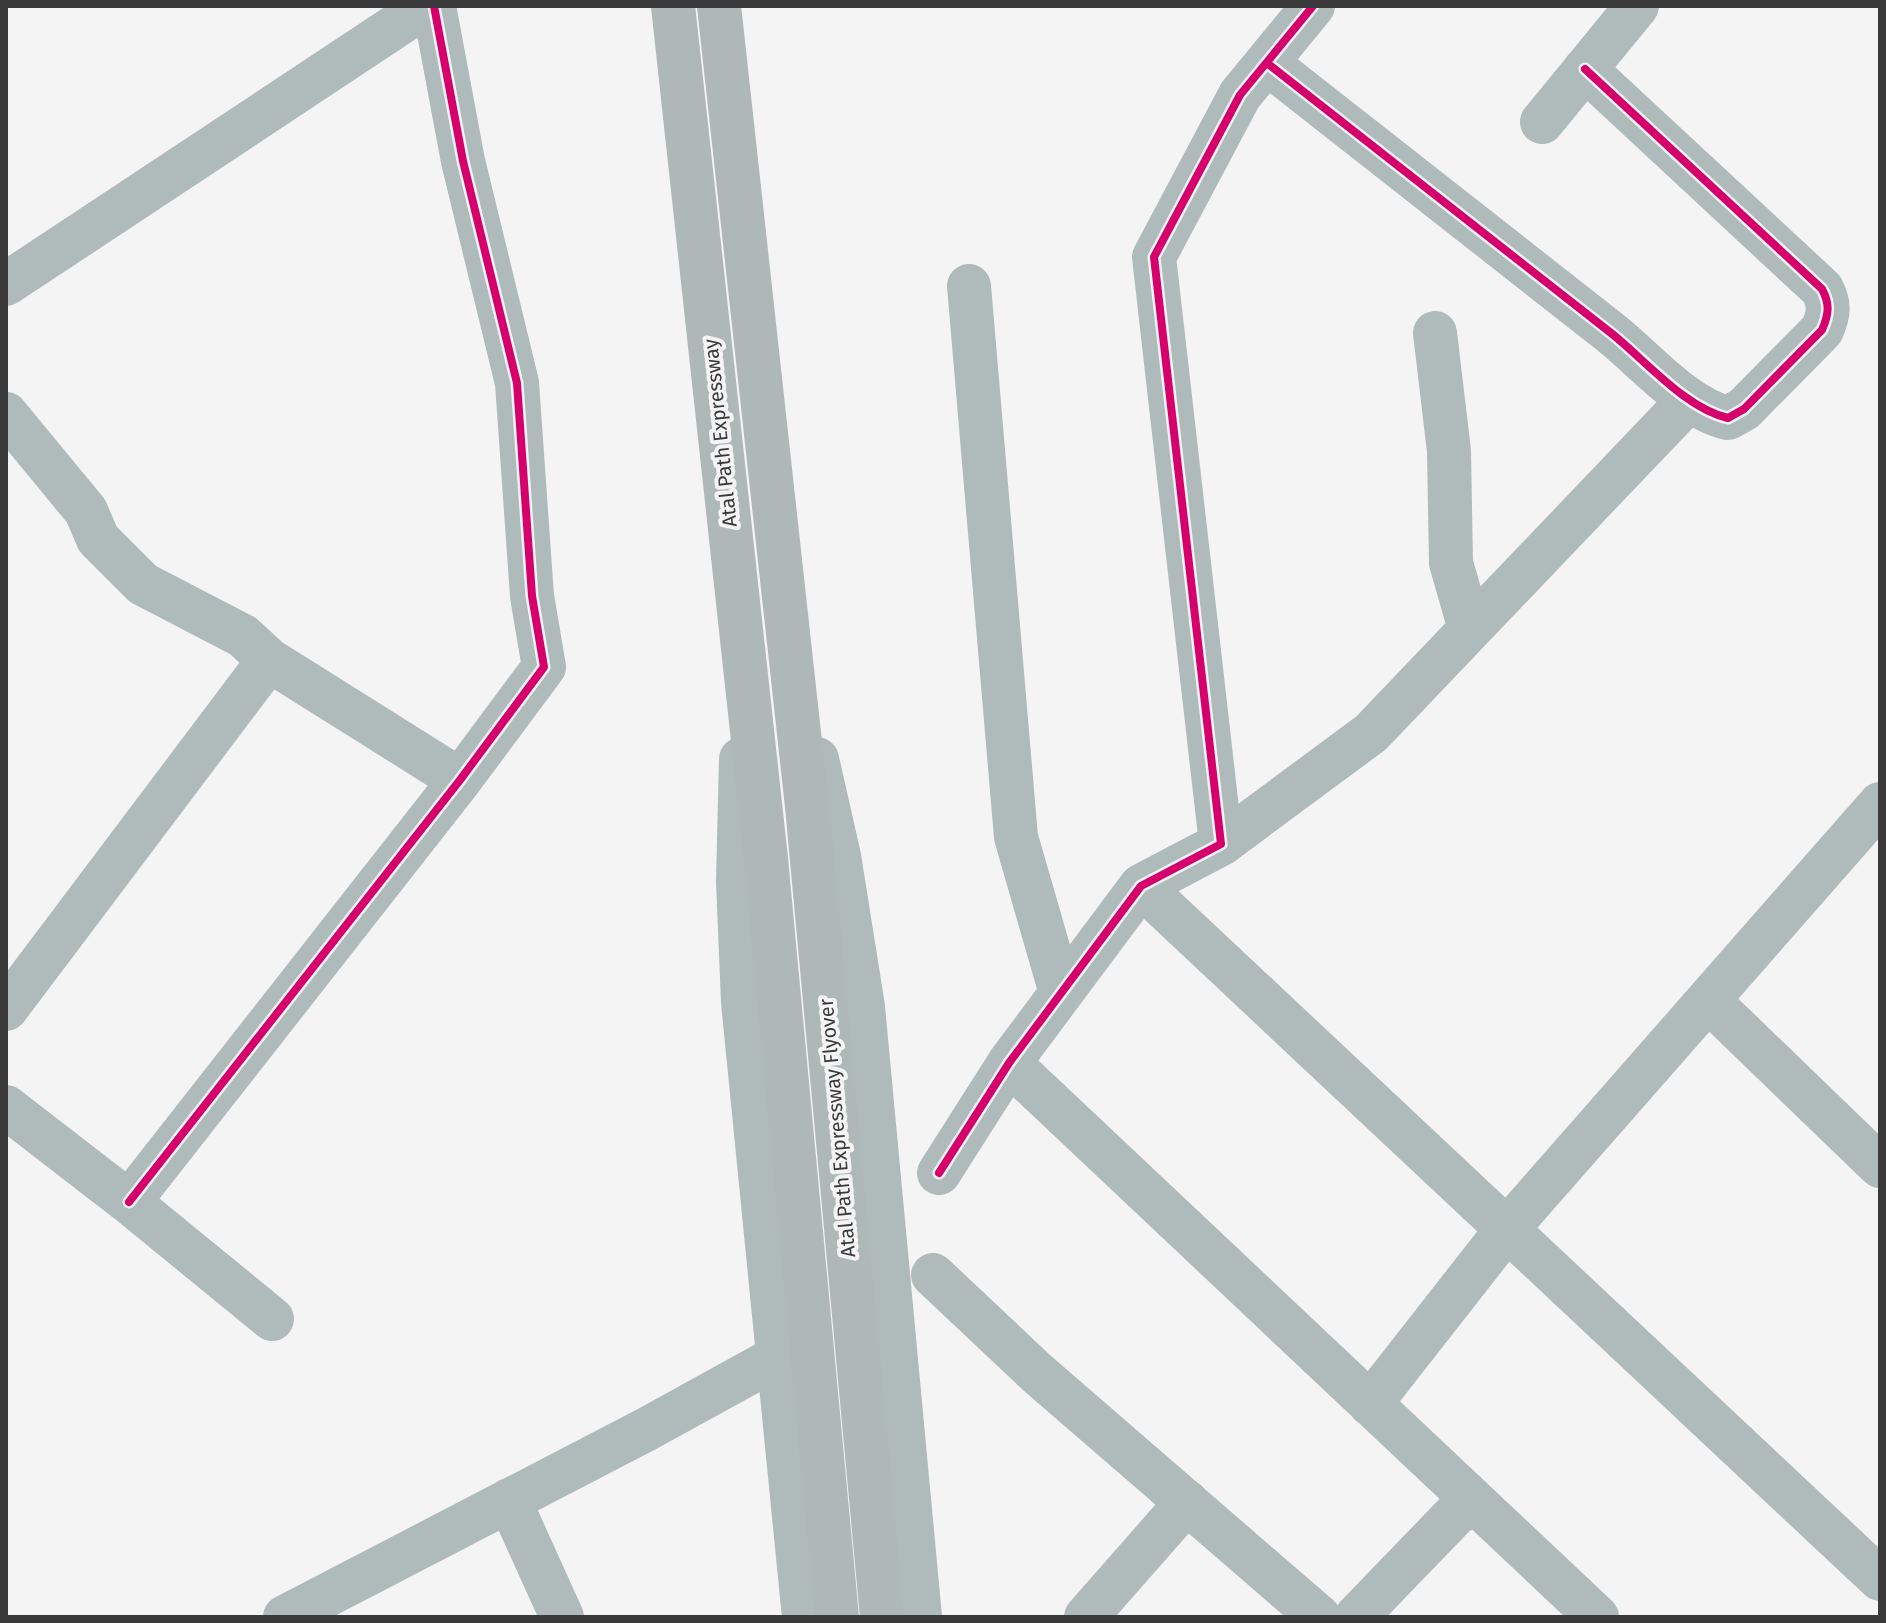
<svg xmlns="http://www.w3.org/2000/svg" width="1886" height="1623" font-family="'Fira Sans',sans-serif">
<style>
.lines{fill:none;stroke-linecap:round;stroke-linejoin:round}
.minor{stroke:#aebbba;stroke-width:44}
.highway{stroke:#adb8b7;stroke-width:44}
.cycleway-casing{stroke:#f4f4f5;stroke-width:13}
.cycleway{stroke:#d6006c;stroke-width:8}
.labels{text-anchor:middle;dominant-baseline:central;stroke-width:8;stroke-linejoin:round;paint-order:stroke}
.street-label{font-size:20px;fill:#3a3a3a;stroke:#f4f4f5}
</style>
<rect width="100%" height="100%" fill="#f4f4f5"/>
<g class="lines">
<path class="minor" d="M1267,63c114,90 229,180 344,270 34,27 74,75 117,85l16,-9 78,-79c7,-16 8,-26 0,-41l-237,-220
M1542,122l95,-116
M6,284l420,-278
M969,286l47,551 45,156
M1435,333l14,118 2,112 19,66
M6,414l80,97 12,28 45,45 100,52 26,24 191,120
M741,759l-3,123 5,120 61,615
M817,759l22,97 24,151 57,610
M1221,844l150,-111 318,-333
M1141,886l739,693
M1708,1000l172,166
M6,1009l263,-349
M1009,1063l588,554
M6,1107l123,95 143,117
M939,1173l70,-110 132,-177 80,-42 -67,-587 86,-162 73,-89
M129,1202l331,-422 84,-113 -12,-71 -15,-213 -54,-222 -29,-155
M933,1275l104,98 282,244
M1370,1404l137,-175 373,-425
M509,1500l53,117
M285,1617l362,-188 131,-72
M1086,1617l101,-115
M1356,1617l115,-119"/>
<path class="highway" d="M673,6l93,853 71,758
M719,6l88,800 75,811"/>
<g class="cycleway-casing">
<path id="cycleway" d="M1267,63c114,90 229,180 344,270 34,27 74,75 117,85l16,-9 78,-79c7,-16 8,-26 0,-41l-237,-220
M939,1173l70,-110 132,-177 80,-42 -67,-587 86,-162 73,-89
M129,1202l331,-422 84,-113 -12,-71 -15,-213 -54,-222 -29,-155"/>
</g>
<use href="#cycleway" class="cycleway"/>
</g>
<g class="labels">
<g class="street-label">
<text transform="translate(720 433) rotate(-96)">Atal Path Expressway</text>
<text transform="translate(837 1128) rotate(-95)">Atal Path Expressway Flyover</text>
</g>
</g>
<rect width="1886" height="1623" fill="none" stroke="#3a3a3a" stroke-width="16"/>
</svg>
